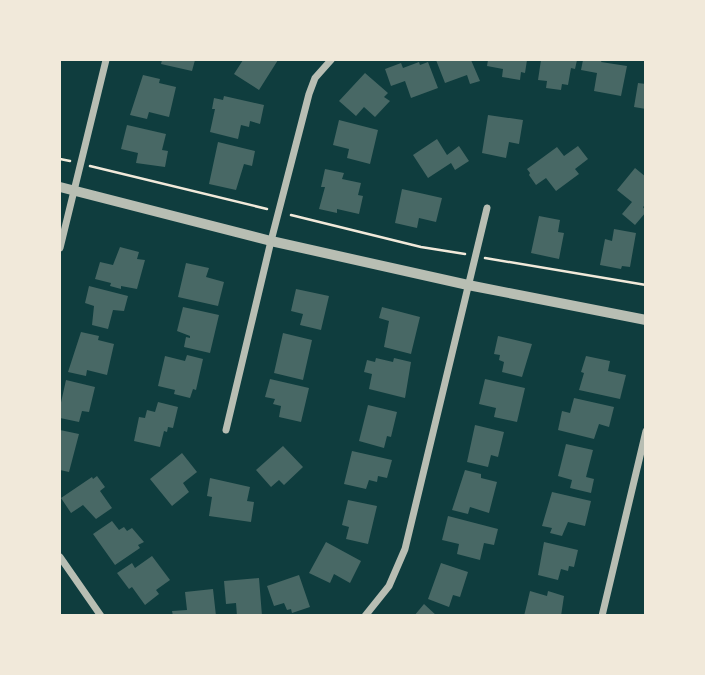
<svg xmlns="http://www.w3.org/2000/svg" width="705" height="675" font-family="'Nunito Sans',sans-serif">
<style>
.building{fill:#486865}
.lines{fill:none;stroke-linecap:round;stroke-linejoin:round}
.path{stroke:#f1e9da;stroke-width:2.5}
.minor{stroke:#b8beb3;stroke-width:7}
.tertiary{stroke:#b8beb3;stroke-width:10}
</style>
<rect width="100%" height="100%" fill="#0f3d3e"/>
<path class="building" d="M162,60h33l-3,11 -31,-7z
M243,60h35l-19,30 -25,-16z
M436,60h35l9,21 -10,3 -3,-9 -22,8z
M488,60h39l-2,13 -4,-1 -1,8 -18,-3 1,-8 -16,-3z
M541,60h36l-2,9 -4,-1 -3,17 -6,-1 -1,6 -15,-2 1,-7 -9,-1z
M583,60h19l-1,2 26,4 -6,30 -27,-5 3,-18 -16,-3z
M419,62l1,3 8,-3 10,26 -27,10 -6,-17 -14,5 -6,-17 16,-6 2,5z
M365,73l23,20 -4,4 6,4 -15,16 -11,-10 -8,9 -17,-15z
M143,75l17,4 -1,4 17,4 -7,30 -20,-5 -2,7 -17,-4z
M638,83l8,1v25l-12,-2z
M224,96l40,9 -4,19 -10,-3 -1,6 -8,-2 -3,14 -28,-7 5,-23h-3l2,-11 9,2z
M488,115l35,5 -4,24 -10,-2 -3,16 -24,-5z
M339,120l39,10 -8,34 -23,-6 2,-9 -16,-4z
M127,125l39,9 -4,16 6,1 -3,16 -29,-4 2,-10 -17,-4z
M437,139l10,16 12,-9 10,15 -14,9 -4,-7 -23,15 -15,-23z
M218,142l37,9 -3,15 -8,-2 -8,26 -27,-6z
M578,146l10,13 -13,10 4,5 -23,17 -10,-13 -10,7 -7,-10 1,-2 -3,-4 30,-22 7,9z
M635,168l11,9v27l-3,3 3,5 -11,13 -13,-11 10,-12 -15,-12z
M325,169l19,4 -2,6 19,4 -3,12 5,1 -4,18 -22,-5v4l-18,-4 6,-22h-4z
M402,189l40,9 -6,24 -17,-4 -2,10 -22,-5z
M539,216l21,4 -2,12 6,1 -5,26 -28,-6z
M614,229l22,4 -6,34 -8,-1 -1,3 -21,-4 5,-26 7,2z
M120,247l19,5 -2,7 8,1 -8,29 -16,-3v3l-11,-3 1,-3 -16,-4 5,-17 13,3z
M186,263l23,5 -3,9 18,5 -6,24 -40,-9z
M89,286l39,10 -4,15 -11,-1 -5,19 -16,-4 2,-19 -9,-3z
M296,289l33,7 -8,34 -21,-5 3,-11 -12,-3z
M183,307l36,8 -9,38 -26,-6 2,-10 4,1v-2l-13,-5z
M382,307l38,10 -9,37 -27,-7 5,-26 -10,-3z
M81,332l18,4 -1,4 16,4 -7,31 -20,-5 -1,6 -18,-4z
M283,333l29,7 -9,40 -29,-7z
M498,336l34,8 -10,33 -20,-5 2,-10 -5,-2 1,-5 -6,-1z
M187,355l16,4 -7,31 -3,-1 -3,9 -16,-4 1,-4 -17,-4 7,-30 20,5z
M586,356l24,5 -2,10 18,4 -6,24 -41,-9 5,-17 -3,-1z
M376,358l17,4 1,-4 17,4 -6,36 -36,-9 3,-15 -8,-2 3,-12 8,2z
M270,379l39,9 -8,34 -22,-5 2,-11 -8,-2 2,-5 -10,-2z
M485,379l40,9 -8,34 -23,-5 2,-9 -17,-4z
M66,380l29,7 -6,25 -7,-1 -3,11 -19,-4v-11z
M574,398l40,9 -5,20 -10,-3 -5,15 -36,-9 4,-19 8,2z
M158,402l20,5 -5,21 -5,-1 -1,5 -3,-1 -4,16 -26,-6 5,-24 6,1 2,-8 8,2z
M368,405l29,7 -6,25 -4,-1 -3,12 -25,-7z
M475,425l29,7 -6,25 -7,-2 -3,12 -21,-5z
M60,430l19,4 -10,38 -9,-2z
M566,444l27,6 -7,27 8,2 -3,14 -21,-5 2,-8 -14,-4z
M283,446l20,21 -19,18 -5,-5 -8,7 -15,-17z
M352,451l40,9 -5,18 -9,-2 -1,6 -8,-2 -3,9 -22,-5z
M182,453l15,19 -14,11 6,9 -17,14 -22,-27z
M465,470l16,4v4l16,4 -8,31 -19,-6 -2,7 -16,-4z
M97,476l8,11 -5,4 12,17 -16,11 -13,-14 -12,8 -10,-15 31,-21 1,2z
M210,478l40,9 -3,14 7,1 -3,20 -42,-6 3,-19 -5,-1z
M552,492l39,9 -6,25 -17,-4 -6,14 -12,-3 2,-5 -10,-2z
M348,500l29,6 -9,38 -22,-5 3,-12 -7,-2z
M448,516l50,13 -4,16 -10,-2 -4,17 -23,-6 2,-10 -17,-4z
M112,521l7,9 5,-3 3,4 5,-3 12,14 -6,3 2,3 -25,17 -22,-31z
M326,542l35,19 -11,22 -16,-9 -4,9 -21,-10z
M544,542l34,8 -4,17 -5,-1 -1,5 -7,-2 -3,11 -20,-5z
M152,556l18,24 -14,10 3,4 -14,11 -13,-18 -3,2 -12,-16 15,-10 3,5z
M441,563l27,9 -8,25 -7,-2 -4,12 -21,-8z
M299,575l11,32 -18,6 -1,-4 -4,1 -3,-7 -10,3 -7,-20z
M259,578l3,38h-25l-1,-13 -10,1 -2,-23z
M213,589l3,27h-43l-1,-5 15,-1 -2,-18z
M530,591l17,5 1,-5 16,5 -3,20h-37z
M424,604l13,12h-23z"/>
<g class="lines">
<path class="path" d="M60,159l10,2
M90,166l177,43
M291,215l130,32 44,7
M485,258l161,27"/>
<path class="minor" d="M60,248l46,-188
M226,430l45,-189 38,-147 6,-16 16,-18
M60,557l41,59
M365,616l24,-30 16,-37 82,-341
M602,616l44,-185"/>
<path class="tertiary" d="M60,187l211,54 197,44 178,35"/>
</g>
<rect width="705" height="675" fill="none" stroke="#f1e9da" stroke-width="122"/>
</svg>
